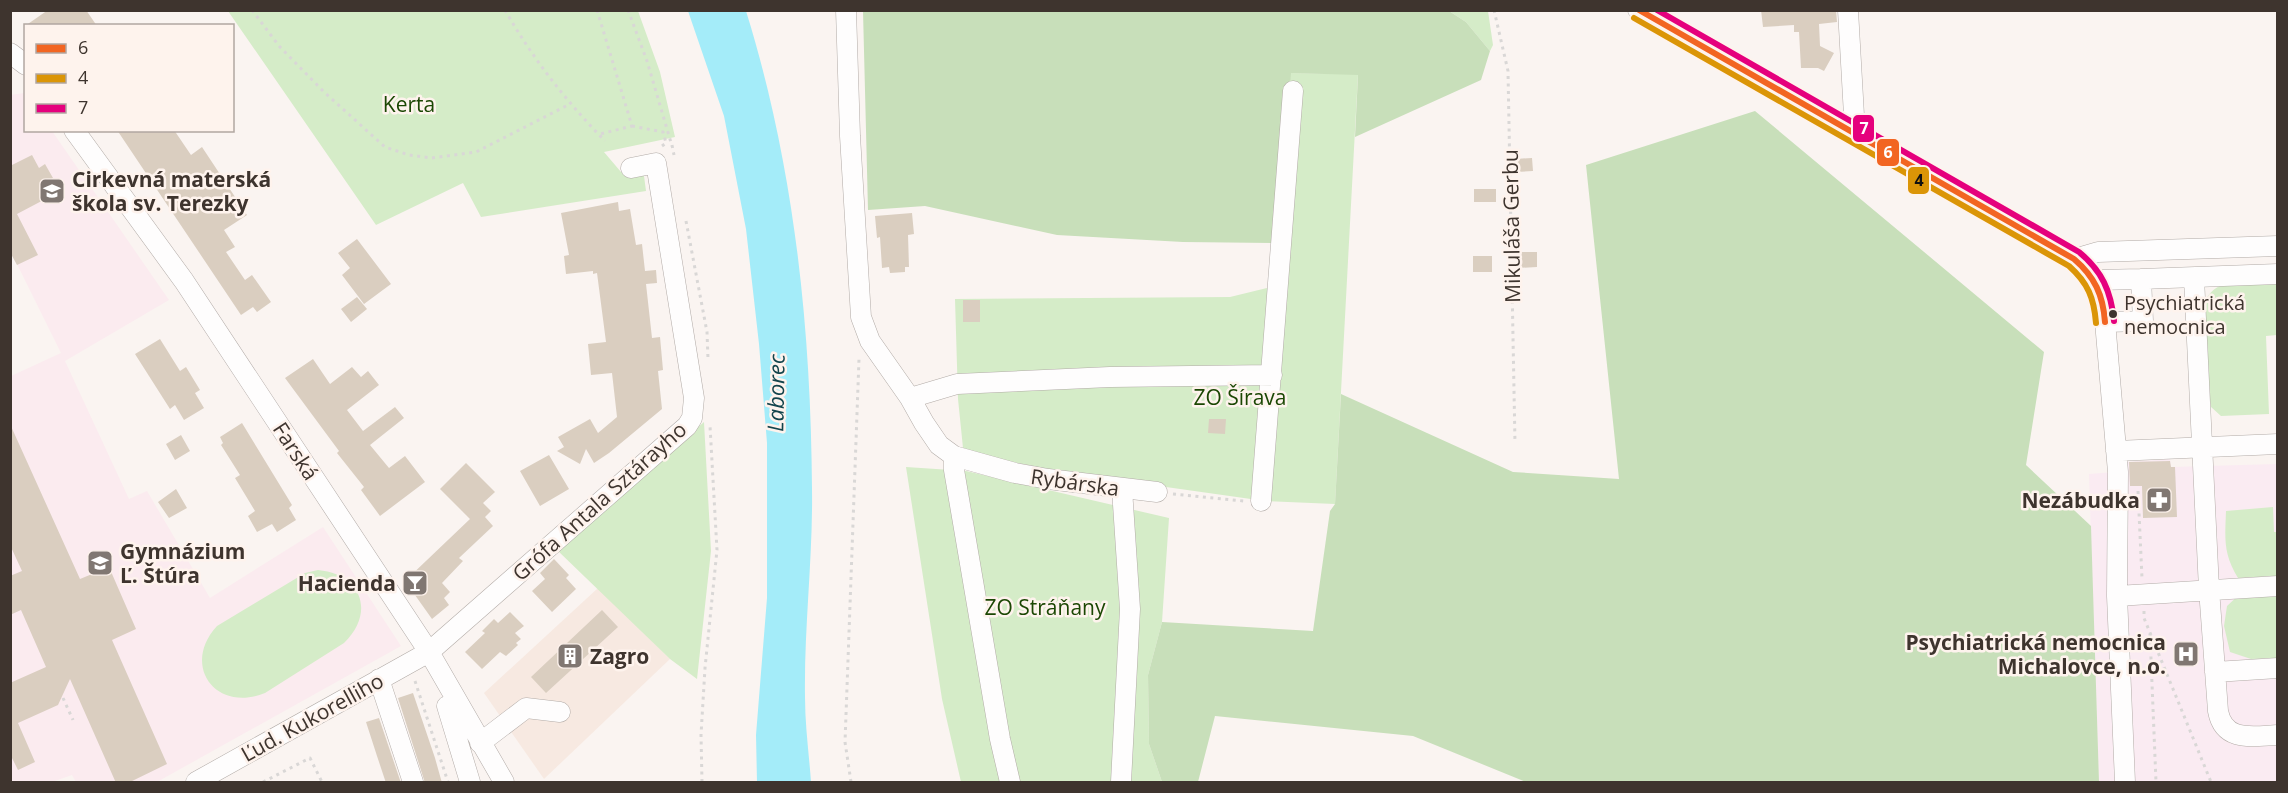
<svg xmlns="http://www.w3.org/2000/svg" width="2288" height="793" font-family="'Open Sans',sans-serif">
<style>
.built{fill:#f7e9e1}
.education{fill:#fbebef}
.medical{fill:#faebf2}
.green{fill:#d5ecc8}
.forest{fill:#c8dfba}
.water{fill:#a4ecf9}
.building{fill:#dacec0}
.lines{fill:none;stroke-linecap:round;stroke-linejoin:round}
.minor-casing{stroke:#b2aba7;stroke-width:21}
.path{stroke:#d9d7d6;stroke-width:3;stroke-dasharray:3 4.5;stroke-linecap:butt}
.minor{stroke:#fefdfd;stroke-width:20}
.bus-1-casing{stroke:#fef3ed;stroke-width:10}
.bus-2-casing{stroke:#fef3ed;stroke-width:10}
.bus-3-casing{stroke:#fef3ed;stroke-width:10}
.bus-1{stroke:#f26522;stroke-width:6}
.bus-2{stroke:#db9507;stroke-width:6}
.bus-3{stroke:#e5007d;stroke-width:6}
.bus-dot{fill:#3e342e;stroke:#fef3ed;stroke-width:2}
.labels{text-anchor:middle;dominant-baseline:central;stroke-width:5;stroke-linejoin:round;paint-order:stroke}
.bus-label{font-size:20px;fill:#3e342e;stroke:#fef3ed;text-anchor:start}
.park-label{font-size:21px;fill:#1b4703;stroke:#fef3ed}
.poi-label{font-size:21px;font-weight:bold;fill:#3e342e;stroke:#fef3ed;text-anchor:start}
.street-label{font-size:21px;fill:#3e342e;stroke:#fef3ed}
.water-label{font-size:22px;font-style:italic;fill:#13444c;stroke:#fef3ed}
.line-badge{stroke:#fef3ed;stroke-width:2}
.badge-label{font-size:16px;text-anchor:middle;font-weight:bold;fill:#fff}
.pale-badge-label{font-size:16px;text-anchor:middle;font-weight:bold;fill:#111}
</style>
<rect width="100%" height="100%" fill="#faf4f1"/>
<path class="built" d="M598,588l72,71 -126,120 -60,-86z"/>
<path class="education" d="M25,93l1,37 26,1 117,169 -104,61 64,138 18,-8 63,107 113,-71 78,119 -244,136h-81l-4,-7 -20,7h-41v-406l50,-23 -50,-101 -1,-157z"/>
<path class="medical" d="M2170,459l1,8 106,-3v318h-178l-10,-308 37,-3v-9z"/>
<path class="green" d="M228,11h410l22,61 15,65 -71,15 17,20 23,4 2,15 -165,26 -18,-34 -87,42z
M1449,11h39l5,34 -3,6 -24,-29z
M1290,73l68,1 -23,430 -70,-3 -191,-27 -72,-14 -39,-12 -5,-49 -3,-100 275,-2 45,-11z
M2277,281v54l-11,1 3,78 -48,2 -10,-9 -4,-28 -2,-79c16,-26 45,-19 72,-19z
M704,422l7,129 -14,128 -27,-20 -113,-109z
M906,467l60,4 203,47 -7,104 -14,53 1,69 13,38h-201l-19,-83z
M2273,507l1,25h3v44l-39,2c-15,-25 -13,-39 -12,-67z
M318,570c43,4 58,42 26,73l-79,50c-50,20 -84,-28 -48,-67l88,-53z
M2277,591v67l-26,1 -21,-7 -6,-26 3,-20 14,-13z"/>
<path class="forest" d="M863,11h586l17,11 24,29 -9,29 -126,57 3,-62 -67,-2 -13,170 -95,-1 -126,-7 -132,-29 -57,4z
M1755,111l289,241 -18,113 65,61 8,256h-573l-113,-46 -198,-20 -17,66h-36l-13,-38 -1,-69 14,-53 151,9 17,-120 5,-7 6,-110 172,78 106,7 -33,-314z"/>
<path class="water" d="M688,11h58c48,154 65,316 66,478 1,69 -8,138 -7,208 0,28 4,57 6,85h-54l-1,-47 11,-137v-155l-8,-99 -13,-115 -22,-113z"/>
<path class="building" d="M48,10h38l11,16h-72z
M1761,10h75l1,12 -18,2 1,22 14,7 -10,18 -6,-3h-17l-2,-36h-5v-7l-31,2z
M117,130h57l17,25 11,-8 45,68 -23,15 11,17 -9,5 19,28 7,-5 19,27 -14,10 -4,-5 -12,8z
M32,155l7,13 6,-4 8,14 -7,4 7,13 -36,19 21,41 -21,10 -7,-13v-86z
M1532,158l1,13 -18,1v-13z
M1474,189h22v13h-22z
M618,202l1,9 11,-2 6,36 6,-1 3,27 11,-1 1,13 -11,1 6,54 8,-1 3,33 -5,1 4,38 -53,44 -15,10 -8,-14 -6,15 -23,-13 7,-4 -6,-10 32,-18 8,14 19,-16 -5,-44 -21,2 -3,-31 18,-2 -9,-69 -4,1v-3l-27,3 -2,-18 5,-1 -8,-42z
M912,213l2,21 -6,1 1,32h-4v5l-15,1 -1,-6 -7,1 -2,-31 -3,1 -2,-22z
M357,239l34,45 -27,20 -22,-29 8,-7 -12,-15z
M1517,252h20v15l-20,1z
M1473,256h19v16h-19z
M357,297l10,12 -16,13 -10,-13z
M963,300h17v22h-17z
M160,339l20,32 6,-4 14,23 -5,3 9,15 -20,12 -9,-15 -5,4 -35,-55z
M313,359l17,25 22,-17 9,10 7,-6 11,14 -32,25 16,21 32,-24 9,11 -34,27 19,23 16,-12 20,26 -45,34 -19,-26 3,-3 -27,-34 2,-2 -54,-73z
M1209,419h17l-1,15 -17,-1z
M242,423l50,82 -3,3 7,12 -19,12 -5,-8 -15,8 -9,-16 7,-5 -20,-33 5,-3 -19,-30 2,-2 -3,-6z
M10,424l70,155 29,-12 27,62 -24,11 55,124 -39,19h-12l-46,-104 -12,26 -40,18 17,39 -17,8 -8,-16v-71l36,-16 -25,-57 -11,5v-39l12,-5 -12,-26z
M181,435l9,16 -15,9 -9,-16z
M549,455l20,34 -29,17 -20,-35z
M2170,461l1,6h4l2,50 -34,1 -1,-32h-12l-1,-24z
M466,463l29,29 -12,11 8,8 -6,6 8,9 -34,32 4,3 -21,22 8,9 -6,6 5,7 -17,14 -27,-38 65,-62 -30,-30z
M176,489l11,19 -18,10 -11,-16z
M554,559l15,16 -3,3 10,11 -24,23 -20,-21 13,-12 -5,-6z
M602,610l16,17 -72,66 -15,-16z
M510,612l14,14 -9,7 6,6 -5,4 2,2 -12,11 -6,-4 -18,17 -17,-17 20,-19 -3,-2 12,-12 4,4z
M413,693l22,65 7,25h-17l-27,-85z
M379,718l22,65h-15l-9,-27 -11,-34z"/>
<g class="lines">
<g class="minor-casing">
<path id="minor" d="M846,10l4,126 11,181 9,24 40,57 14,25 15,22 15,11 61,17 33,6 109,13
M1638,10l436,249c20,16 27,26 30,51l14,162 -1,124 8,186
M1848,10l7,123
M10,53l16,12
M74,130l110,151 245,371 75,130
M2074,259l24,-7 180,-6
M2194,278l15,311 9,122c6,32 35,25 60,24
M2141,279l137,-5
M2096,280l45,-1 2,42 -38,1
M910,398l47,-14 153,-7 162,-2
M2116,451l162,-7
M954,456v14l46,269 10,43
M1261,501l32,-410
M2117,596l161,-10
M2215,672l63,-4
M379,679l34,103
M447,706l23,76
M480,743l46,-35 34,4
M196,782l233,-130 258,-226 5,-8 2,-20 -38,-235 -25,5
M1121,782l9,-173 -8,-120"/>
</g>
<path class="path" d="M252,10l27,36 45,46 61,55 24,8 23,3 44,-6 94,-48
M505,10c28,49 61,91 100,131
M597,10l35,116 -32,8
M628,10l19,51 25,85
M1494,10l14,61 7,372
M632,126l31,6 3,11 -4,3
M672,145l2,10
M686,221l21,111 1,27
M2138,491l4,87
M1173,494l71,7
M2144,611v7l67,164
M2150,634l6,148
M415,681l33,101
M63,698l10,22
M263,782l47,-24 12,24
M702,782l-1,-47 4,-67 12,-118 -7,-124
M851,782l-6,-40 14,-383"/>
<use href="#minor" class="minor"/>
<g class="bus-1-casing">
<path id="bus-1" d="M1639,10l435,249c21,18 29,36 31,63"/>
</g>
<g class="bus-2-casing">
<path id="bus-2" d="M1634,18l435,248c19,17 25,32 27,57"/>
</g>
<g class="bus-3-casing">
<path id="bus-3" d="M1657,10l422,242c23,19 32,39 35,69"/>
</g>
<use href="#bus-1" class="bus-1"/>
<use href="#bus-2" class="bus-2"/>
<use href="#bus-3" class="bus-3"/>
</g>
<defs>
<g id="school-square" transform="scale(1.35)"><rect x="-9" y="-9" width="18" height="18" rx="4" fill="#807772" stroke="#fef3ed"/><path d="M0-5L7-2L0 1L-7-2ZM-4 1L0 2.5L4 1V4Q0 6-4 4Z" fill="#fff"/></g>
<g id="pharmacy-square" transform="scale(1.35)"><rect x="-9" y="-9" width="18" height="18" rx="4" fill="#807772" stroke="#fef3ed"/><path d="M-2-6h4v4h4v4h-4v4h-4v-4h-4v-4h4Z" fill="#fff"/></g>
<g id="bar-square" transform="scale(1.35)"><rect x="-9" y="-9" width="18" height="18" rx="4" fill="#807772" stroke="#fef3ed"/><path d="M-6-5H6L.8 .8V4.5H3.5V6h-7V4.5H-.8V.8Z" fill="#fff"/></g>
<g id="hospital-square" transform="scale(1.35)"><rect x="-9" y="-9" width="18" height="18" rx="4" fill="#807772" stroke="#fef3ed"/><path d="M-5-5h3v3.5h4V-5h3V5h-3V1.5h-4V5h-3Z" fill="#fff"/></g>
<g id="building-square" transform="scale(1.35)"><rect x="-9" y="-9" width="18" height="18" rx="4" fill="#807772" stroke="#fef3ed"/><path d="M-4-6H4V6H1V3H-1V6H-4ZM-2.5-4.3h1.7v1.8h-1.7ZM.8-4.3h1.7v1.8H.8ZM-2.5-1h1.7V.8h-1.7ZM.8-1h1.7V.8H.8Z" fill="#fff"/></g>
</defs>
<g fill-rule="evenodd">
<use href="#school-square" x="52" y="191"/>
<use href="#pharmacy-square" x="2159" y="500"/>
<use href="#school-square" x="100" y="563"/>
<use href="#bar-square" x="415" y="583"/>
<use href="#hospital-square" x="2186" y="654"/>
<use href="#building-square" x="570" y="656"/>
</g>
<circle class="bus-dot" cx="2113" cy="314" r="5"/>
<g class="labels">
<g class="bus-label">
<text x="2124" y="302">Psychiatrická<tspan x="2124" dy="24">nemocnica</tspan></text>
</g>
<g class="park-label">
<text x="409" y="104">Kerta</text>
<text x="1240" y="397">ZO Šírava</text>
<text x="1045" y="607">ZO Stráňany</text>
</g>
<g class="poi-label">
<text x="72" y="179">Cirkevná materská<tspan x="72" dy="24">škola sv. Terezky</tspan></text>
<text x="2140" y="500" text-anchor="end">Nezábudka</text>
<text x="120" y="551">Gymnázium<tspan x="120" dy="24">Ľ. Štúra</tspan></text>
<text x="396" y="583" text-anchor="end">Hacienda</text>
<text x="2166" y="642" text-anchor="end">Psychiatrická nemocnica<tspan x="2166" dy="24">Michalovce, n.o.</tspan></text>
<text x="590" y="656">Zagro</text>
</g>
<g class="street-label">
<text transform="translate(1511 226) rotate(-91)">Mikuláša Gerbu</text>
<text transform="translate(296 451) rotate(57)">Farská</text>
<text transform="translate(1075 482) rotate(8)">Rybárska</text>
<text transform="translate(599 501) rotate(-42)">Grófa Antala Sztárayho</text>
<text transform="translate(312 717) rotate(-29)">Ľud. Kukorelliho</text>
</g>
<g class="water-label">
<text transform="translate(775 393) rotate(-89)">Laborec</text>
</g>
</g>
<g class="line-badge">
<rect x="1852" y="114" width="23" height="29" rx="6" fill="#e5007d"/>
<rect x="1876" y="138" width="24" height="29" rx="6" fill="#f26522"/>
<rect x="1907" y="166" width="23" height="29" rx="6" fill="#db9507"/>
</g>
<g class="badge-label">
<text x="1864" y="134">7</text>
<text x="1888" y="158">6</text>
</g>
<g class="pale-badge-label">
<text x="1919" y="186">4</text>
</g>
<rect width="2288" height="793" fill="none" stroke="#3e342e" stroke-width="24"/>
<rect x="24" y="24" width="210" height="108" fill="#fef3ed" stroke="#b1a7a1" stroke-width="1.5"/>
<rect x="36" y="44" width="30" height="9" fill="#f26522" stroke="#b1a7a1" stroke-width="1.5"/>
<text x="78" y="54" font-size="18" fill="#3e342e">6</text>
<rect x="36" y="74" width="30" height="9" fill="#db9507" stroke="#b1a7a1" stroke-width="1.5"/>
<text x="78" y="84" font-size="18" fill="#3e342e">4</text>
<rect x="36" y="104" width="30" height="9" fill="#e5007d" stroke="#b1a7a1" stroke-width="1.5"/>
<text x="78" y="114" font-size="18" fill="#3e342e">7</text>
</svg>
